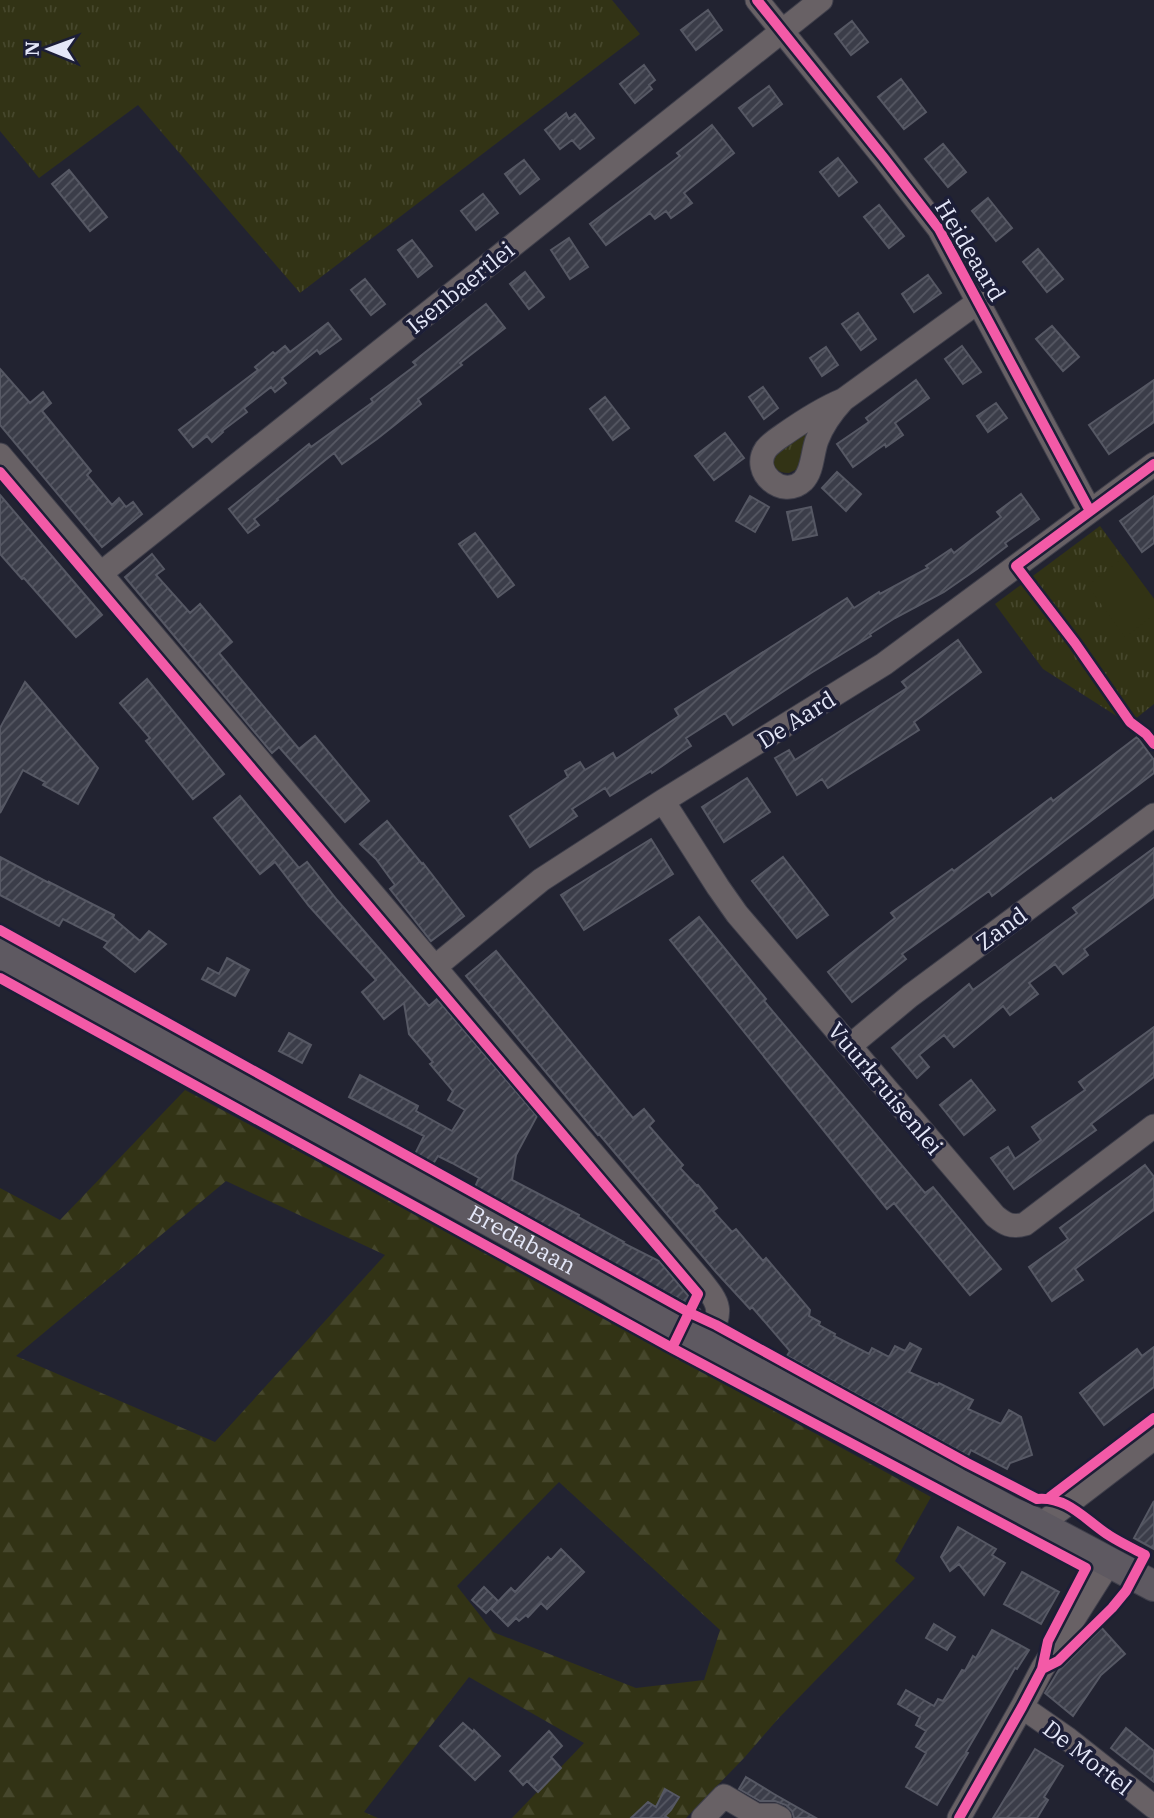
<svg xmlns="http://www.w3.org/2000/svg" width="1154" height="1818" font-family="'IBM Plex Serif',serif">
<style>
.grass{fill:url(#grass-tufts)}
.forest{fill:url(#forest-firs);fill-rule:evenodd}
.pitch{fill:#323315}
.building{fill:url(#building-hatch);stroke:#565864;stroke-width:2}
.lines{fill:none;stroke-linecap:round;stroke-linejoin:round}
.minor-casing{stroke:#3f3f4b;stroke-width:25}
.major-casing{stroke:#3f3f4b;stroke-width:32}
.minor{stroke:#686165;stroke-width:23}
.major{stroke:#5e5961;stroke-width:30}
.cycleway-casing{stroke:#1c1e37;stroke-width:15}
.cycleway{stroke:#f35aa7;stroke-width:10}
.labels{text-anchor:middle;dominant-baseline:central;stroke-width:7;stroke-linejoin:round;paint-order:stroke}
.street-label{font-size:23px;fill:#e4e7f8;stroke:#1c1e37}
</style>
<defs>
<pattern id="grass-tufts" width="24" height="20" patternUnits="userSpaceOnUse" patternTransform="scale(1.75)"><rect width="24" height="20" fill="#323315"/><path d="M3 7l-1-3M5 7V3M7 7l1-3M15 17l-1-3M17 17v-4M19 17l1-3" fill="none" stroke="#46472c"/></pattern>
<pattern id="forest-firs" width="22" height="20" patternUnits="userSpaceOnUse" patternTransform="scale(1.75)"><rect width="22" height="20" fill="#323315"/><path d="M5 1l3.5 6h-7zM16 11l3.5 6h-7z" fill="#46472c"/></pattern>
<pattern id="building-hatch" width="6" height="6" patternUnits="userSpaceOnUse" patternTransform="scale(1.75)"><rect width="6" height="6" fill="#3b3d49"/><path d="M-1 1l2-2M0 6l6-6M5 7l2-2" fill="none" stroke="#575964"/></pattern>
</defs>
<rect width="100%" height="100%" fill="#222331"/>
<path class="grass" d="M0,0h612l28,34 -340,259 -162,-188 -99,73 -39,-47z
M813,417l-12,50 -12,6c-12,0 -16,-6 -18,-17z
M1100,526l54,73v105l-25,20 -86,-55 -48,-65z"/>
<path class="forest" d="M185,1090l260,140 486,267 -36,64 20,17 -138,142 -33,38 -58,60h-174l72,-75 -115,-66 -105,135 14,6h-378v-630l60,32zM226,1181l159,74 -170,187 -199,-86zM559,1482l161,148 -16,50 -68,8 -143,-56 -36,-46z"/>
<path class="pitch" d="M1123,557l31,42v16l-29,22 -37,-51z"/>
<path class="building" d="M708,10l14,20 -26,20 -15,-20z
M852,21l16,21 -17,13 -16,-21z
M644,65l11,15 -6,5 3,4 -17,14 -15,-19z
M901,79l25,33 -22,17 -26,-32z
M769,86l13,18 -29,22 -14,-18z
M566,113l3,6 6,-5 19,24 -14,11 -8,-9 -12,9 -15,-19z
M712,125l22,28 -50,40 8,10 -21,15 -5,-7 -11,8 -5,-6 -44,32 -16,-21 90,-68 -3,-3z
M943,144l23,28 -18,15 -23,-28z
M838,158l19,24 -18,14 -19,-24z
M524,160l15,19 -19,15 -15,-20z
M69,170l38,47 -17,14 -38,-47z
M483,194l15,19 -22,17 -15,-19z
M988,198l24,30 -16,13 -24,-30z
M879,205l25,31 -15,12 -25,-31z
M569,238l19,29 -18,12 -19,-29z
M412,240l20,26 -14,11 -20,-27z
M1038,249l25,30 -16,13 -24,-30z
M525,272l19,25 -15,12 -19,-25z
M928,275l13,18 -27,19 -12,-18z
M365,279l20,25 -14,11 -20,-25z
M486,304l19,24 -45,35 2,2 -44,34 3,5 -44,35 -35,25 -8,-11 -57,46 1,1 -24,19 5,6 -11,8 -19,-24 80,-65 2,3 62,-45 -2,-3 45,-34 -3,-3z
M858,313l18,26 -15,11 -19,-26z
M328,323l13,16 -21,15 -3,-4 -35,28 4,5 -11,9 -4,-5 -27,21 3,4 -25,19 1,1 -11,10 -5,-6 -14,11 -14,-17 79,-60 -3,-3 18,-15 2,2 10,-8 5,6z
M1052,326l27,31 -16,14 -27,-32z
M962,346l19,26 -18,12 -18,-25z
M826,347l12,18 -16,11 -12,-18z
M0,369l30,34 13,-11 8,11 -9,8 49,60 -4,4 25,30 7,-7 7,9 7,-5 9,12 -40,33 -102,-122z
M916,380l13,18 -34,25 8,12 -17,12 -1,-3 -32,23 -16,-23 32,-22 -3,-4z
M1154,380v42l-45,32 -20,-29z
M763,387l15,21 -14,11 -15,-22z
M605,397l24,31 -16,12 -23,-31z
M996,403l11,15 -19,14 -11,-16z
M725,433l19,25 -30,22 -19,-24z
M837,472l24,22 -15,17 -24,-23z
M1021,494l18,25 -34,24 2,3 -30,23 -33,23 -49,26 -25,16 1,2 -60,37 -78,52 -8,-12 -39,25 5,8 -9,6 -30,21 -1,-2 -41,25 -5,-8 -33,21 5,7 -47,31 -20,-31 58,-39 -3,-6 15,-9 5,8 28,-17 3,6 63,-43 -4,-7 172,-111 7,10 25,-16 1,2 48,-26 -2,-2 25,-17 3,4 47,-36 -4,-5z
M0,495l102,120 -26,22 -52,-59 -2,1 -22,-25z
M750,496l19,11 -14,25 -19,-11z
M1154,496v47l-12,9 -22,-31z
M811,507l6,28 -24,5 -6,-28z
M475,533l39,52 -16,12 -39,-53z
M152,554l12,15 -8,6 34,38 10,-9 32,38 -13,11 80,96 16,-13 54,65 -24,21 -66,-75 -7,6 -147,-176z
M958,640l23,32 -67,50 5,8 -91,58 -6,-9 -25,16 -22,-37 14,-8 6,10 25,-16 87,-56 -5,-6z
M147,679l77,95 -31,25 -47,-58 4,-3 -30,-35z
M25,682l73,86 -20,36 -35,-19 2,-3 -22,-12 -23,43v-85z
M1137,737l17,23v13l-162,123 -3,-5 -87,63 4,5 -54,43 -24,-30 67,-54 -4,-5 61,-44 2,2 97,-73 2,3z
M747,778l23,34 -46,30 -22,-35z
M240,796l59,72 8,-6 30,38 92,106 8,-7 100,117 -21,39 -4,25 67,35 -1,2 46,25 -1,1 36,18 42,50 -201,-108 1,-2 -26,-14 4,-9 -27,-15 -14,-7 -5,8 -18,-10 9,-18 -75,-39 11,-22 58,31 -2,5 36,20 13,-21 -17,-10 5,-9 -23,-27 3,-2 -24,-28 -5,-31 -20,16 -22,-27 14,-12 -67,-74 -34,-44 -15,12 -46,-56z
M387,821l35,43 1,-1 41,53 -33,25 -41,-52 5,-4 -19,-26 -16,-15z
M651,839l22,35 -89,56 -23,-35z
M1154,848v49l-70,52 4,6 -25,19 -8,-10 -26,19 9,11 -28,21 -7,-9 -49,41 -10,-12 -25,20 10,12 -12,11 -25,-30 77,-64 4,6 104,-77 -4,-5z
M0,857l49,26v-1l65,33 -1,3 27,23 9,-10 17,13 -31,28 -31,-25 4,-5 -45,-23 -4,7 -59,-31z
M783,857l45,58 -31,23 -45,-57z
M699,917l67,82 -2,2 161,192 8,-6 68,82 -31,26 -76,-92 -7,6 -217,-269z
M496,951l137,167 11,-9 10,12 -5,5 34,39 -3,3 17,18 1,-1 19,23 -4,3 19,21 4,-3 27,32 3,-3 44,52 -1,6 11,6 -1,3 16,9 -1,2 35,18 3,-6 17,9 6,-11 10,5 5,-8 11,6 -12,23 29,13 1,-2 34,17 -5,9 33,15 8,-14 12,7 11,38 -22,8 -3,6 -36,-19 -3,6 -181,-100 3,-5 -38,-44 -2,2 -35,-38 -116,-137 -1,1 -132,-159z
M227,958l22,12 -14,26 -33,-17 6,-11 11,6z
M1154,1027v50l-63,47 5,6 -82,59 -23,-31 17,-11 7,12 26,-19 -9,-13 53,-37 -6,-8z
M289,1033l22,12 -9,18 -23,-12z
M971,1080l24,30 -31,25 -24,-30z
M1145,1165l9,12v33l-79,59 8,11 -31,21 -23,-34 39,-28 -8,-11z
M1154,1347v40l-50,38 -24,-32 57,-44 5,7z
M1154,1501v48l-20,-11z
M958,1527l38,22 -4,6 13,8 -21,32 -25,-31 -9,7 -9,-14z
M561,1549l23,23 -37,37 -6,-6 -13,14 -2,-2 -7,6 -3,-3 -8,8 -17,-17 20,-21 4,4 33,-35 3,3z
M1022,1572l37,20 -18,32 -37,-20z
M484,1587l14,14 -12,12 -14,-13z
M934,1624l21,13 -8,13 -21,-12z
M1099,1625l26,29 -24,21 -28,41 -28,-23 23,-38z
M992,1630l37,20 -12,19 -2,-1 -49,84 2,1 -31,52 -31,-18 20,-34 -10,-6 10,-16 -10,-6 4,-8 -22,-13 8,-14 28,16 4,-7 5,2 19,-31 3,1 8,-15 3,2z
M463,1723l10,9 1,-2 26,26 -25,24 -35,-34z
M1126,1728l28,23v31l-43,-34z
M549,1731l13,15 -11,11 10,11 -23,24 -11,-11 -4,4 -13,-14z
M1035,1749l28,17 -19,31 4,3 -11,18h-44z
M746,1777l28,17 42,24h-22l-2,-7 -6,-6 -11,-4h-15l-21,-12z
M665,1789l14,8 -8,13 -6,6 3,2h-37l17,-16 8,5z"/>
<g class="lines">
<g class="minor-casing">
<path id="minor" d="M757,0l127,158 55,71 151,282
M843,400c-11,12 -20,24 -26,40 -5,13 -4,31 -14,41 -20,19 -53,-9 -37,-32 4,-5 11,-10 17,-14 20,-14 38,-26 60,-35l135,-98
M0,455l698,822c25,31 24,31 9,68
M100,574l721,-574
M663,801l55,86 19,27 258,302c10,8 16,12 30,8l129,-98
M435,967l106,-87 122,-79 221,-137 270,-200
M851,1045l59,-49 244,-181
M1039,1526l115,-88
M1022,1707l46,32 86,68
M703,1818l21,-22 32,19h18l6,3
M959,1818l63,-111 20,-38 67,-106"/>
</g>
<g class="major-casing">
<g id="major">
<path id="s1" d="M0,954l609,332 72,45 332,182 15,6 126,67"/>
</g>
</g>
<use href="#minor" class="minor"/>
<use href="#major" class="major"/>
<g class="cycleway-casing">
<path id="cycleway" d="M757,0l127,158 55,71 151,282
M1154,464l-138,102 59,77 55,79 16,12 8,10
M0,472l698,822 -26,54
M0,930l690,383 26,12 251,138 70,36c31,-3 49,22 73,37 11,7 24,13 35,19l-19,36 -14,17 -54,53 -16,8
M0,978l672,370 414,220 -38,73 -6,28 -20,38 -63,111
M1050,1497l104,-79"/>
</g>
<use href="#cycleway" class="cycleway"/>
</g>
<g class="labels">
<g class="street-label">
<text transform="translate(971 250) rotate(59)">Heideaard</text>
<text transform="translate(460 287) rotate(-39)">Isenbaertlei</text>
<text transform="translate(796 719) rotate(-32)">De Aard</text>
<text transform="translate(1001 928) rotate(-36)">Zand</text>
<text transform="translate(886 1088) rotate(50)">Vuurkruisenlei</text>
<text stroke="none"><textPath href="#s1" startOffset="595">Bredabaan</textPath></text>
<text transform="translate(1088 1757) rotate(38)">De Mortel</text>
</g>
</g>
<g transform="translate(49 49) rotate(271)" stroke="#1c1e37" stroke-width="5" paint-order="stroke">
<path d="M0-5L12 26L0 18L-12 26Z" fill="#e4e7f8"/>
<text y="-10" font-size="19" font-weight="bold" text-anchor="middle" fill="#e4e7f8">N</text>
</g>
</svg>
